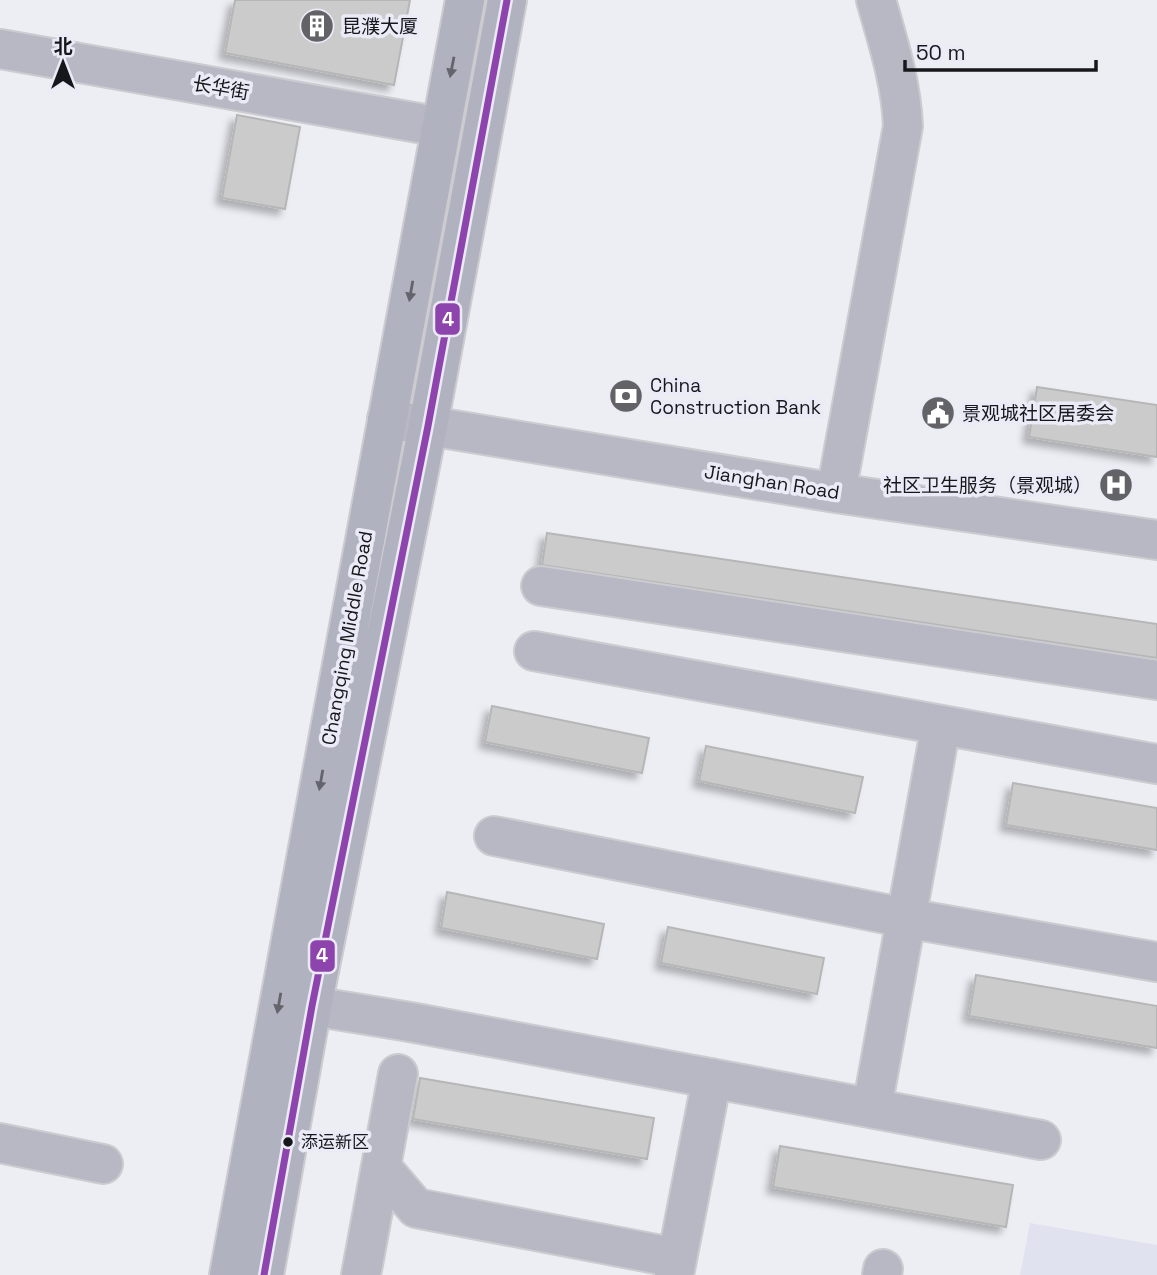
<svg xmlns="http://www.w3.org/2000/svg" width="1157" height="1275" font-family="'Space Grotesk','Noto Sans SC',sans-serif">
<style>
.built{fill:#e1e2ef}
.building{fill:#cbcbcb;stroke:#b7b6b7;stroke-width:2;filter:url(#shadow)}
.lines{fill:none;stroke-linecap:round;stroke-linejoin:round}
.minor-casing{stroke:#ccccd0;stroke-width:42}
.major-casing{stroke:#ccccd0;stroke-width:42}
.minor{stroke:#b7b8c4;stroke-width:38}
.major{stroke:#b1b2bf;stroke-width:38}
.bus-1-casing{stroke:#eaebf7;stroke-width:12}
.bus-1{stroke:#8e44ad;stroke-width:7}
.oneway{fill:#64646d}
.bus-dot{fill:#17171b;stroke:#eaebf7;stroke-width:2.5}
.labels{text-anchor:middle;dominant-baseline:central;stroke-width:7;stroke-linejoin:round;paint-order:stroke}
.bus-label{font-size:17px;fill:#17171b;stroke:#eaebf7;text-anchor:start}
.poi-label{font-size:19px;fill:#17171b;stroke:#eaebf7;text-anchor:start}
.street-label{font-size:19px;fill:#17171b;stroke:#eaebf7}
.line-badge{stroke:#eaebf7;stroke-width:2.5}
.badge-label{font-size:19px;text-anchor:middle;font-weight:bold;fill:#fff}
</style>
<defs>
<filter id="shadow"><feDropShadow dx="-6" dy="6" stdDeviation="3.5" flood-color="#0004"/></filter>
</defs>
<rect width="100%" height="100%" fill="#edeef4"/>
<path class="built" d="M1030,1223l127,22v30h-137z"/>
<path class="building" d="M235,0h175l-16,85 -169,-32z
M237,115l63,12 -15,82 -63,-11z
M1037,387l120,18v52l-128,-20z
M547,533l610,91v34l-615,-93z
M492,706l157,32 -7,35 -157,-31z
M706,746l157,31 -8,36 -156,-32z
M1013,783l144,25v42l-151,-25z
M447,892l157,32 -7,35 -156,-31z
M668,927l156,31 -7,36 -156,-31z
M976,975l181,31v42l-188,-32z
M420,1078l234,40 -7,41 -234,-40z
M780,1146l233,39 -7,42 -233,-40z"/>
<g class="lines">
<g class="minor-casing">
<path id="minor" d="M0,49l441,78
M387,419l449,74 321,47
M836,493l67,-367c-2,-44 -15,-84 -27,-126
M541,586l616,94
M534,651l623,113
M494,836l412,82 251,44
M312,1006l98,16 631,118
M872,1108l69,-383
M0,1143l103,21
M382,1168l34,40 261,50
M361,1275l37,-201
M674,1275l38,-197
M882,1275l1,-6"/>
</g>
<g class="major-casing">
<path id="major" d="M229,1275l236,-1275
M264,1275l48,-269 116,-580 79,-426"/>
</g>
<use href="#minor" class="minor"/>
<use href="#major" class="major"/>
<g class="bus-1-casing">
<path id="bus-1" d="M264,1275l48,-269 116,-580 79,-426"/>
</g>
<use href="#bus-1" class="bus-1"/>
</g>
<defs><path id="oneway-solid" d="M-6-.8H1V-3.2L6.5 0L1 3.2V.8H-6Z" transform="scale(1.75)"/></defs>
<g class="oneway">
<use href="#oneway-solid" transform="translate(452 67) rotate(101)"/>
<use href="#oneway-solid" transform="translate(411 291) rotate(100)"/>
<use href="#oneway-solid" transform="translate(321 780) rotate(100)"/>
<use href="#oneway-solid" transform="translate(279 1003) rotate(100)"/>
</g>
<defs>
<g id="building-disc" transform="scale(1.75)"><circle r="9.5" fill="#626267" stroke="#eaebf7"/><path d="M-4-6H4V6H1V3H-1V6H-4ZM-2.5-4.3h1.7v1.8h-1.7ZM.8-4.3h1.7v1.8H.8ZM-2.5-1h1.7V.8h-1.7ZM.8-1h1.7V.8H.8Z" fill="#fff"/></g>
<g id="bank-disc" transform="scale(1.75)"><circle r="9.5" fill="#626267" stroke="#eaebf7"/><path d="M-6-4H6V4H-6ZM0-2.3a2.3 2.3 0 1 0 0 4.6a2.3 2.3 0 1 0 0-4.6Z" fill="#fff"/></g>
<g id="civic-disc" transform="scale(1.75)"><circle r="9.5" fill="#626267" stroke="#eaebf7"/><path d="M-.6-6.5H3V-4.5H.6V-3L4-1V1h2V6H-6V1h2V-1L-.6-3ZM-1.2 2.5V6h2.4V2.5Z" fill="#fff"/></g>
<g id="hospital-disc" transform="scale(1.75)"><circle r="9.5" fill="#626267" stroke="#eaebf7"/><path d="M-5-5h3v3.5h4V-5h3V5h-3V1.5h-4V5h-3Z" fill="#fff"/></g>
</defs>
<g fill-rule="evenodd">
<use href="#building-disc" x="317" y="26"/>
<use href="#bank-disc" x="626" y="396"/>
<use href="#civic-disc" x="938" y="413"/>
<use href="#hospital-disc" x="1116" y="485"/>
</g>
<circle class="bus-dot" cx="288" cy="1142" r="6"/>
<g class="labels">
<g class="bus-label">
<text x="301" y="1142">添运新区</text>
</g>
<g class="poi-label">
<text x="342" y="26">昆濮大厦</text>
<text x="650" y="385">China<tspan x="650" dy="22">Construction Bank</tspan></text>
<text x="962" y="413">景观城社区居委会</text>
<text x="1092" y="485" text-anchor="end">社区卫生服务（景观城）</text>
</g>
<g class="street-label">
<text transform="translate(221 88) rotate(10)">长华街</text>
<text transform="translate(772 482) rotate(9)">Jianghan Road</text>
<text transform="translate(347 638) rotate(-80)">Changqing Middle Road</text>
</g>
</g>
<g class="line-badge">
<rect x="434" y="302" width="27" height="34" rx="7" fill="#8e44ad"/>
<rect x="309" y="939" width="27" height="34" rx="7" fill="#8e44ad"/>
</g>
<g class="badge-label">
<text x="448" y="326">4</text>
<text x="322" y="962">4</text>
</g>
<g transform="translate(63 63)" stroke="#eaebf7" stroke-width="5" paint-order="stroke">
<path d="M0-5L12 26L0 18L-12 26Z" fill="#17171b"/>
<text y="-10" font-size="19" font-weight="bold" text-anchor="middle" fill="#17171b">北</text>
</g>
<path d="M905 60v10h191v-10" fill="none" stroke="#17171b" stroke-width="3.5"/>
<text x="916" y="60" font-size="21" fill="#17171b" stroke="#eaebf7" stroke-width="5" paint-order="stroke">50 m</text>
</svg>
